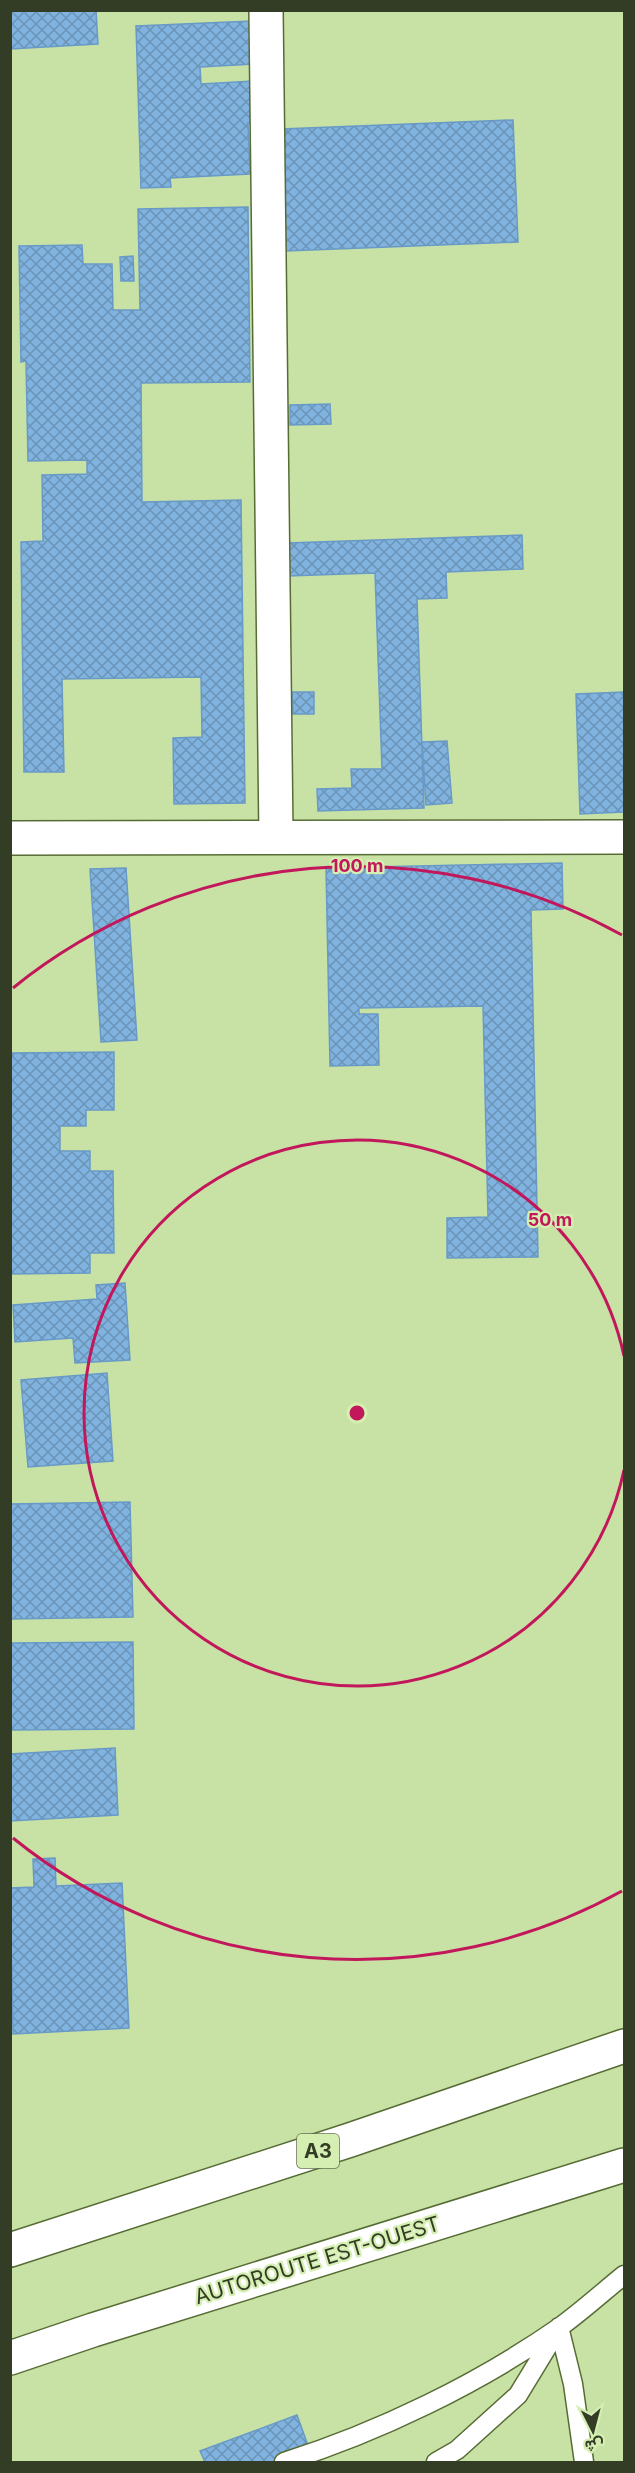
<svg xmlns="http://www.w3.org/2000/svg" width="635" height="2473" font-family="Inter,Vazirmatn,sans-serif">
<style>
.building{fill:url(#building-cross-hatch);stroke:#699ac6;stroke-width:1.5}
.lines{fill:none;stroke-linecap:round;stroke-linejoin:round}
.service-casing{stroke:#576c35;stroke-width:21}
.minor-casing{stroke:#576c35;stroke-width:36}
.motorway-casing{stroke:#576c35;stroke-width:36}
.service{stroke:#fff;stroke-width:18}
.minor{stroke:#fff;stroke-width:33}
.motorway{stroke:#fff;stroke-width:33}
.ring{fill:none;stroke:#c2185b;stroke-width:3}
.labels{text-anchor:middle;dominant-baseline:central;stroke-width:4.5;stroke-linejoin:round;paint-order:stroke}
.shield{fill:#d5efb2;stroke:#64724f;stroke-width:1.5}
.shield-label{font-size:20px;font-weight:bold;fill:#333d25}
.street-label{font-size:21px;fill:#333d25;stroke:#d5efb2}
.centre{fill:#c2185b;stroke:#d5efb2;stroke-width:3}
.ring-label{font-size:18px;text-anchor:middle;font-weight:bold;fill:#c2185b;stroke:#d5efb2;stroke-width:4.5;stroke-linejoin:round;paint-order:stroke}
</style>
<defs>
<pattern id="building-cross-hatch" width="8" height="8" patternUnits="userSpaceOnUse" patternTransform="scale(1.5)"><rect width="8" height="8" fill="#81b3e0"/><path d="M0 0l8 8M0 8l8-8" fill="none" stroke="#6a93b5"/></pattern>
</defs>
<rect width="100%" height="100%" fill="#c8e2a6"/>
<path class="building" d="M10,10h86l2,34 -88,5z
M252,21l2,43 -54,3 1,17 52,-3 1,42h-6l2,51 -80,4 1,9 -30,1 -5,-162z
M513,120l5,122 -232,9 -5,-122z
M248,207l2,175 -109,1 1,119 99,-2 4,303 -71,1 -1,-66 29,-1 -1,-60 -139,2 2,93h-40l-3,-230 22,-1 -1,-66 45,-1v-14l-59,1 -2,-100 -5,1 -2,-116 63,-1 1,19h29l1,46h27l-2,-101z
M133,256l1,25h-13l-1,-24z
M330,404l1,20 -41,1v-20z
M522,535l1,34 -77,3 1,26 -30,1 7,209 -106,3 -1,-22 35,-1 -1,-19h31l-7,-196 -87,3 -1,-33z
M292,692h22v22h-21z
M624,692v120l-44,2 -4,-120z
M447,741l5,62 -26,2 -4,-63z
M562,863l1,46 -32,1 7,347 -91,1v-40l41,-1 -5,-211 -124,2v6h19l1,51 -49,1 -4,-198z
M126,868l11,172 -36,2 -11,-173z
M114,1052v58h-28v16h-26v25h30v20h23l1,82h-24v20l-80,1v-221z
M125,1283l5,77 -55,3 -2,-25 -58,4 -2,-37 84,-6 -1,-14z
M107,1373l6,88 -85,6 -7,-87z
M130,1502l3,115 -123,2v-115z
M133,1642l1,87 -124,1v-87z
M115,1748l3,67 -108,6v-67z
M55,1858l1,28 66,-3 7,145 -116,6 -3,-146 24,-1 -1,-28z
M297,2415l17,47h-109l-5,-11z"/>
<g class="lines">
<g class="service-casing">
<path id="service" d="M559,2327l14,57 11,78
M284,2462c95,-30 194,-78 276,-135 22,-16 43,-35 64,-52
M436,2462l21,-12 61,-55 39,-64"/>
</g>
<g class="minor-casing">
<path id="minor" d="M266,10l10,826
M10,838l614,-1"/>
</g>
<g class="motorway-casing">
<path id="motorway" d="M10,2250l340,-110 274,-94
M10,2358l83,-28 531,-165"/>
</g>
<use href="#service" class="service"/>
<use href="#minor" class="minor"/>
<use href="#motorway" class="motorway"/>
</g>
<g class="ring">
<path d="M624 1470A273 273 0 1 1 624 1356"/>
<path d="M622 1891A547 547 0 0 1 13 1838M13 988A547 547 0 0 1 622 935"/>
</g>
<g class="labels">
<rect class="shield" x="297" y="2134" width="42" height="34" rx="4.5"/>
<g class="shield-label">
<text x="318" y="2151">A3</text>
</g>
<g class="street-label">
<text transform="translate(317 2260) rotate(-17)">AUTOROUTE EST-OUEST</text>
</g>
</g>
<circle cx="357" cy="1413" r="9" class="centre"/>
<g class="ring-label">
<text x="357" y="872">100 m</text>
<text x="550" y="1226">50 m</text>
</g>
<rect width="635" height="2473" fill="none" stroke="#333d25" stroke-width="24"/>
<g transform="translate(593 2431) rotate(174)" stroke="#d5efb2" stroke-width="4.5" paint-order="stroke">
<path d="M0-4.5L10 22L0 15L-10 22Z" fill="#333d25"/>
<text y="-9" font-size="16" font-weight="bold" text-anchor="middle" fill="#333d25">ش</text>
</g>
</svg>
